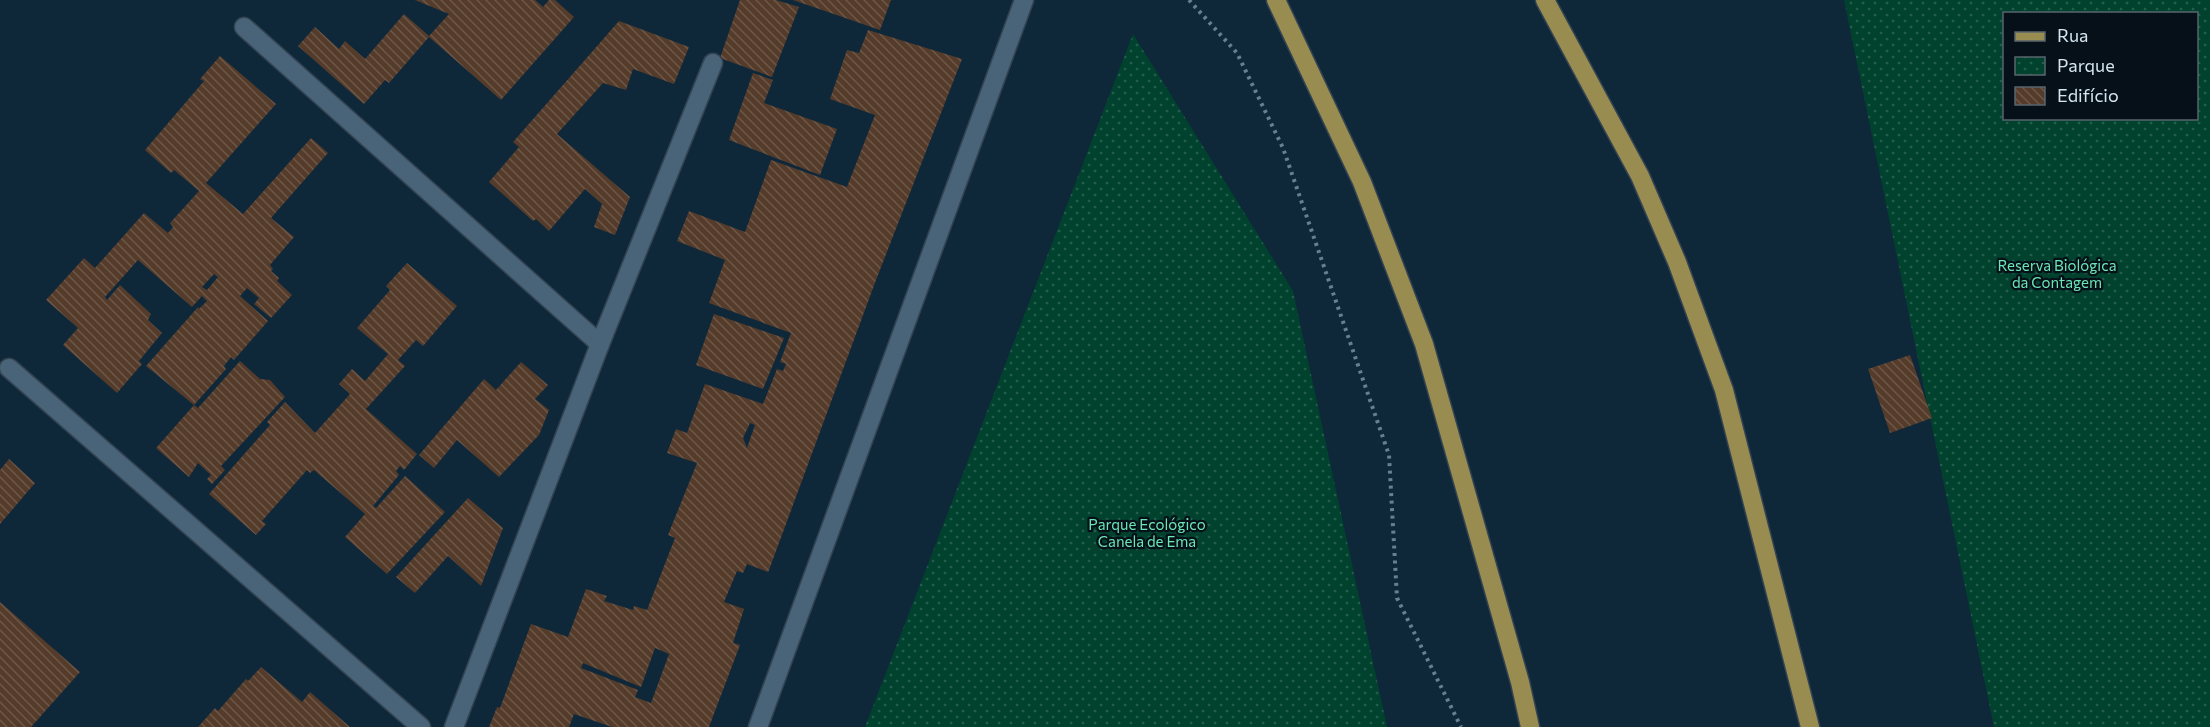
<svg xmlns="http://www.w3.org/2000/svg" width="2210" height="727" viewBox="0 0 2210 727" font-family="Commissioner,sans-serif">
  <style>
    .park { fill: url(#park-dots); fill-rule: evenodd }
    .building { fill: url(#building-back-hatch); fill-rule: evenodd }
    .lines { fill: none; stroke-linecap: round; stroke-linejoin: round }
    .minor-casing { stroke: #334352; stroke-width: 21 }
    .major-casing { stroke: #334352; stroke-width: 21 }
    .path { stroke: #6a7f8e; stroke-width: 4; stroke-dasharray: 3 4.5; stroke-linecap: butt }
    .minor { stroke: #496478; stroke-width: 18 }
    .major { stroke: #998c50; stroke-width: 18 }
    .labels { text-anchor: middle; dominant-baseline: central; stroke-width: 4.5; stroke-linejoin: round; paint-order: stroke }
    .park-label { font-size: 15px; fill: #6be7b5; stroke: #061018 }
  </style>
  <defs>
    <pattern id="park-dots" width="8" height="8" patternUnits="userSpaceOnUse" patternTransform="scale(1.5)"><rect width="8" height="8" fill="#00422d"/><path d="M2 2h.1M6 6h.1" fill="none" stroke="#245d4c" stroke-width="1.8" stroke-linecap="round"/></pattern>
    <pattern id="building-back-hatch" width="6" height="6" patternUnits="userSpaceOnUse" patternTransform="scale(1.5)"><rect width="6" height="6" fill="#553b2a"/><path d="M-1 5l2 2M0 0l6 6M5-1l2 2" fill="none" stroke="#6d5749"/></pattern>
  </defs>
  <rect width="100%" height="100%" fill="#0e283a"/>
  <!-- park -->
  <g class="park">
    <path d="M 1844,0 L 2210,0 L 2210,727 L 1994,727 ZM 2004,14 L 2196,14 L 2196,118 L 2004,118 Z"/>
    <polygon points="1133,34 1293,291 1387,727 865,727"/>
  </g>
  <!-- building -->
  <g class="building">
    <polygon points="415,0 535,0 543,7 549,0 555,0 574,17 501,100 429,37 389,83 385,80 364,104 298,46 315,27 339,49 345,41 365,59 404,14 429,36 449,14"/>
    <polygon points="740,0 776,0 799,7 772,77 720,58"/>
    <polygon points="793,0 891,0 880,30"/>
    <polygon points="619,21 689,47 674,84 633,69 626,90 603,83 557,134 630,197 615,235 594,227 602,204 585,189 549,231 536,219 533,221 489,182 519,147 513,142"/>
    <path d="M 868,30 L 962,59 L 876,280 L 769,570 L 768,572 L 747,564 L 743,573 L 737,571 L 724,602 L 744,609 L 733,643 L 740,645 L 709,727 L 612,727 L 574,714 L 569,727 L 489,727 L 497,707 L 500,708 L 531,624 L 568,637 L 586,589 L 607,596 L 604,601 L 633,610 L 634,606 L 647,610 L 675,538 L 668,535 L 697,463 L 667,453 L 676,429 L 687,433 L 705,384 L 763,404 L 777,369 L 783,371 L 786,364 L 780,362 L 791,333 L 709,303 L 725,260 L 677,241 L 689,211 L 745,232 L 771,160 L 847,187 L 875,115 L 830,99 L 847,50 L 859,53 ZM 750,423 L 755,425 L 747,448 L 743,438 ZM 655,648 L 669,654 L 651,703 L 635,697 L 638,690 L 581,668 L 583,663 L 641,687 Z"/>
    <path d="M 220,56 L 276,104 L 206,183 L 243,214 L 311,138 L 328,153 L 271,218 L 294,237 L 270,265 L 273,269 L 271,271 L 279,278 L 277,281 L 292,295 L 271,318 L 254,304 L 259,298 L 247,288 L 240,296 L 268,321 L 234,360 L 231,357 L 224,366 L 226,369 L 194,405 L 146,366 L 198,307 L 199,309 L 207,301 L 202,296 L 192,307 L 138,260 L 105,297 L 107,300 L 120,285 L 151,314 L 148,320 L 162,333 L 139,361 L 142,364 L 117,393 L 63,345 L 78,328 L 46,300 L 84,258 L 95,268 L 144,213 L 168,233 L 173,227 L 170,223 L 199,191 L 174,170 L 171,173 L 145,150 L 204,81 L 200,79 ZM 214,274 L 218,277 L 207,290 L 202,287 Z"/>
    <polygon points="753,73 773,80 764,103 837,129 820,175 729,140"/>
    <polygon points="407,263 457,306 423,346 416,340 398,360 405,366 366,409 417,454 404,470 400,466 396,471 399,475 373,506 376,508 405,476 445,512 387,574 345,537 365,514 314,470 310,473 307,470 262,521 266,524 256,535 209,494 270,425 267,422 285,402 315,433 350,394 339,384 352,369 365,381 388,354 357,328 390,290 386,286"/>
    <polygon points="714,314 784,338 763,389 696,365"/>
    <polygon points="1910,355 1932,418 1890,433 1868,369"/>
    <polygon points="240,361 260,379 270,380 285,397 221,466 225,470 212,484 207,479 211,475 198,463 189,477 156,448 194,405 198,408"/>
    <polygon points="521,362 548,385 535,399 549,410 539,435 499,477 457,440 434,468 419,455 484,379 496,390"/>
    <polygon points="9,459 35,483 0,524 0,470"/>
    <polygon points="468,498 503,528 481,586 448,556 415,593 396,577"/>
    <polygon points="0,602 80,672 31,727 0,727"/>
    <polygon points="261,667 302,702 310,692 350,727 198,727 215,708 218,711 246,679 248,681"/>
  </g>
  <g class="lines">
    <!-- minor casing -->
    <g class="minor-casing">
      <g id="minor">
        <polyline points="244,27 600,344"/>
        <polyline points="9,368 421,727"/>
        <polyline points="454,727 600,344 713,63"/>
        <polyline points="758,727 1024,0"/>
      </g>
    </g>
    <!-- major casing -->
    <g class="major-casing">
      <g id="major">
        <polyline points="1276,0 1362,182 1424,344 1520,682 1530,727"/>
        <polyline points="1545,0 1640,176 1677,262 1724,390 1810,727"/>
      </g>
    </g>
    <!-- path -->
    <polyline class="path" points="1189,0 1237,53 1283,148 1389,455 1397,598 1461,727"/>
    <!-- minor -->
    <use href="#minor" class="minor"/>
    <!-- major -->
    <use href="#major" class="major"/>
  </g>
  <g class="labels">
    <!-- park labels -->
    <g class="park-label">
      <text x="2057" y="265">Reserva Biológica<tspan x="2057" dy="17">da Contagem</tspan></text>
      <text x="1147" y="524">Parque Ecológico<tspan x="1147" dy="17">Canela de Ema</tspan></text>
    </g>
  </g>
  <!-- legend -->
  <rect x="2003" y="12" width="195" height="108" fill="#061018" stroke="#58656e" stroke-width="1.5"/>
  <rect x="2015" y="32" width="30" height="9" fill="#998c50" stroke="#58656e" stroke-width="1.5"/>
  <text x="2057" y="42" font-size="18" fill="#d4e4f0">Rua</text>
  <rect x="2015" y="57" width="30" height="18" fill="url(#park-dots)" stroke="#58656e" stroke-width="1.5"/>
  <text x="2057" y="72" font-size="18" fill="#d4e4f0">Parque</text>
  <rect x="2015" y="87" width="30" height="18" fill="url(#building-back-hatch)" stroke="#58656e" stroke-width="1.5"/>
  <text x="2057" y="102" font-size="18" fill="#d4e4f0">Edifício</text>
</svg>
